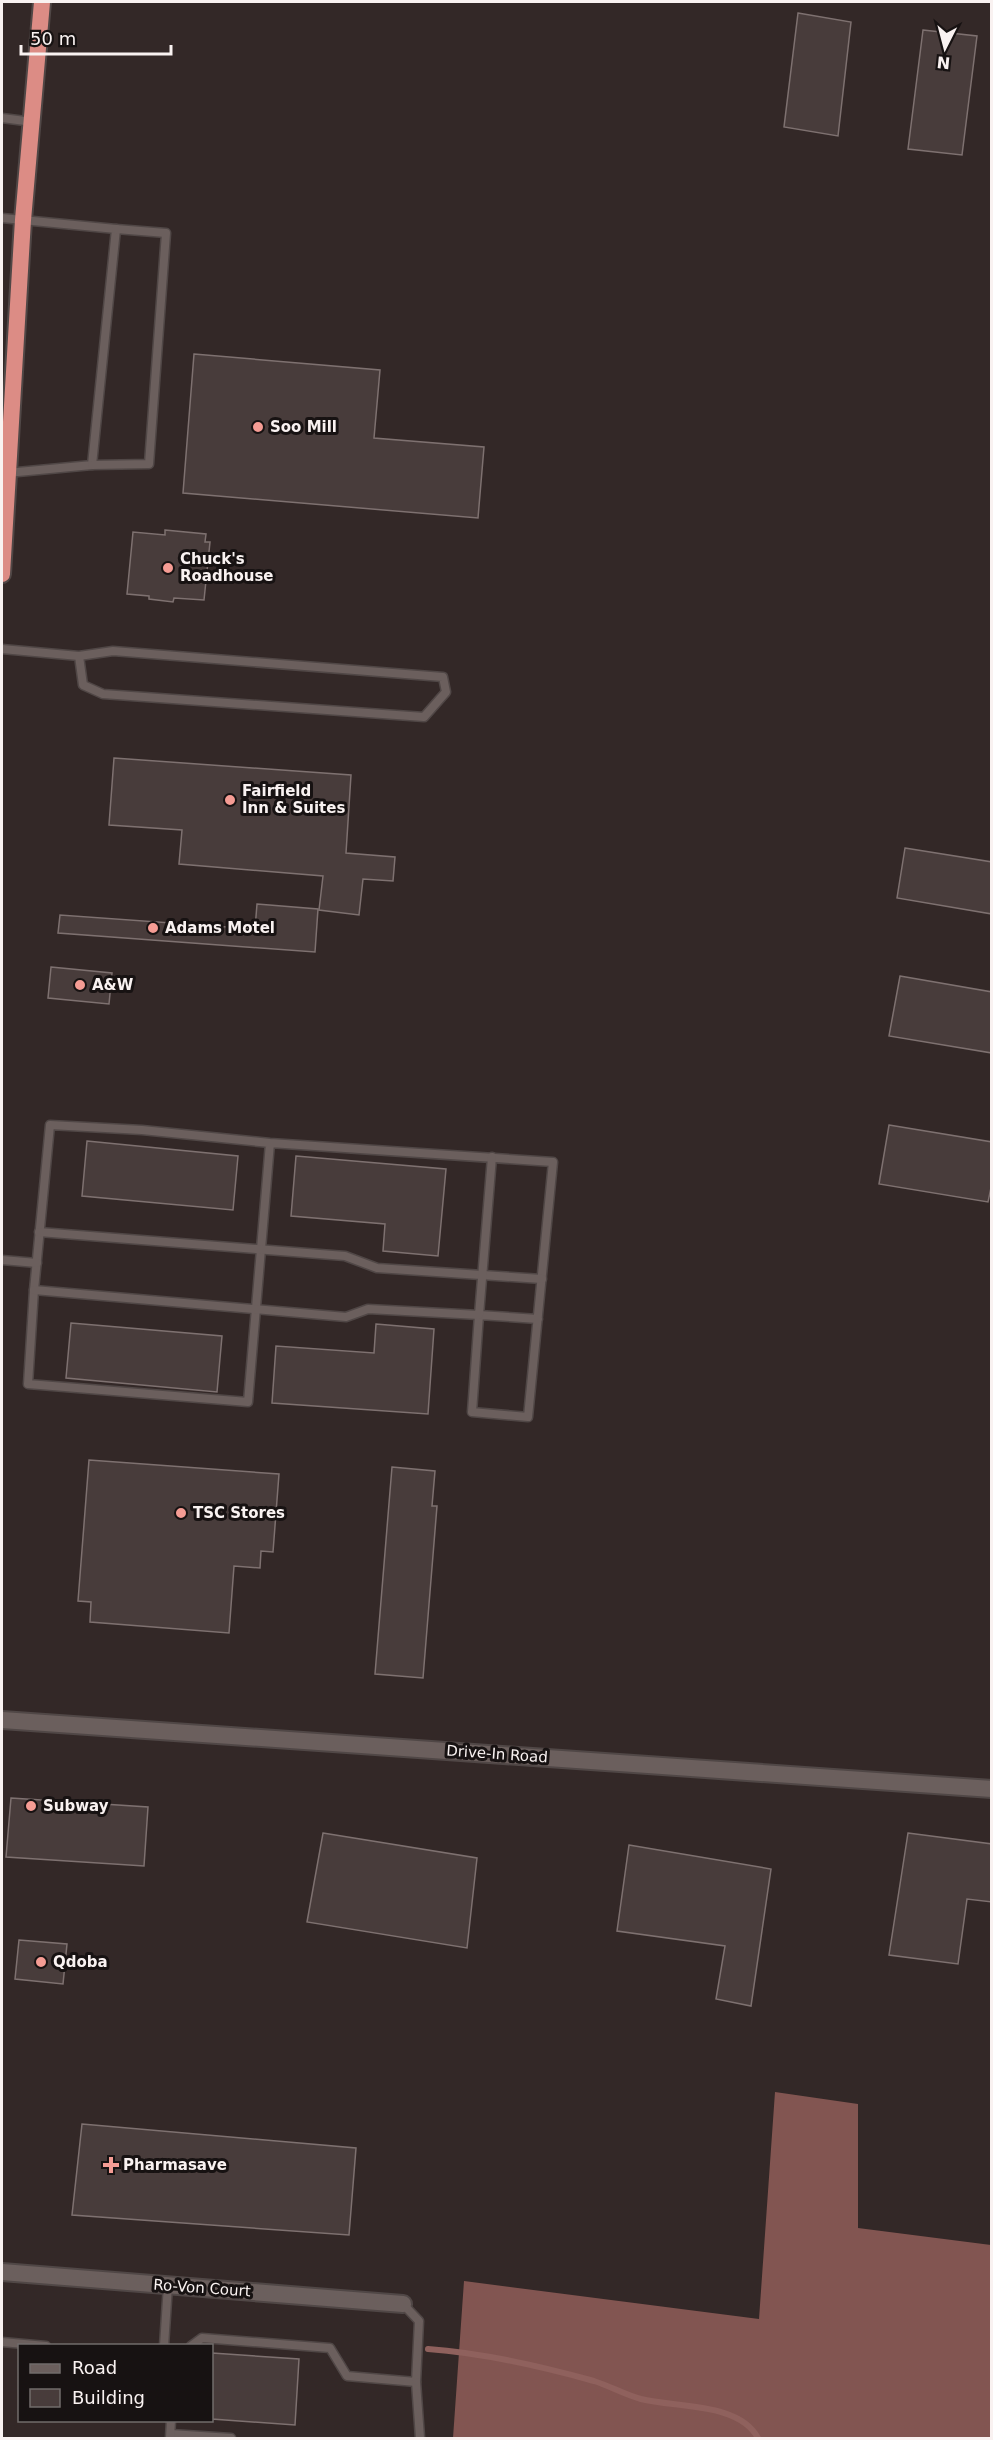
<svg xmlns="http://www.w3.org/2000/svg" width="993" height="2440" viewBox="0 0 993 2440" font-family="'DejaVu Sans',sans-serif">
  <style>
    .forest { fill: #825551 }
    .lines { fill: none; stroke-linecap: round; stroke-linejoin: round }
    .stream { stroke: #8f615d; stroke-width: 6 }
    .building { fill: #483c3b; stroke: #7e7170; stroke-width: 1.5 }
    .service-casing { stroke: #504746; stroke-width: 11 }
    .minor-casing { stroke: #504746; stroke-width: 20 }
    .trunk-casing { stroke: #504746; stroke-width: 20 }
    .service { stroke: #6b5f5d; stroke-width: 8 }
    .minor { stroke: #6b5f5d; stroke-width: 16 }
    .trunk { stroke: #dc8c85; stroke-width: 16 }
    .poi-dot { fill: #f59c94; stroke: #171212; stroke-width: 2 }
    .labels { text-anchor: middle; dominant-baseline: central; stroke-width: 6; stroke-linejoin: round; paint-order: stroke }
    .poi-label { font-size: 15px; font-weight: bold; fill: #f9f2f1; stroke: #171212; text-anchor: start }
    .street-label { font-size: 15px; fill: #f9f2f1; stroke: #171212 }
  </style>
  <rect width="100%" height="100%" fill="#332827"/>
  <!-- forest -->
  <polygon class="forest" points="775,2092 858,2104 858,2228 991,2245 991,2438 453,2438 464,2281 759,2319"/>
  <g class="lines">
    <!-- stream -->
    <path class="stream" d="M 428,2349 C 484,2353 540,2366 594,2381 C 610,2386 625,2395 641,2399 C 676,2408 739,2402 758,2438"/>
  </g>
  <!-- building -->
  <g class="building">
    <polygon points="798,13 851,22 838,136 784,127"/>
    <polygon points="923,30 977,36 962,155 908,149"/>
    <polygon points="194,354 380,370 374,438 484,447 478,518 183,493"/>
    <polygon points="165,530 206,534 205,542 210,542 204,600 174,598 173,602 149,599 149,596 127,594 133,532 165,535"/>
    <polygon points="114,758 351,775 346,853 395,857 393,881 363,879 359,915 319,910 323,876 179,864 182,830 109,825"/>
    <polygon points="905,848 992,862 992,914 897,898"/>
    <polygon points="257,904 318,909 315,952 58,933 60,915 255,929"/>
    <polygon points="51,967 112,973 109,1004 48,998"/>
    <polygon points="900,976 992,992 992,1053 889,1036"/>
    <polygon points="889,1125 992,1142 992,1183 988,1202 879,1184"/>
    <polygon points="87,1141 238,1156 233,1210 82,1196"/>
    <polygon points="296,1156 446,1169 438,1256 383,1251 385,1224 291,1216"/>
    <polygon points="71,1323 222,1336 217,1392 66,1378"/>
    <polygon points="376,1324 434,1329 428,1414 272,1403 276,1346 374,1353"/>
    <polygon points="89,1460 279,1474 273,1552 261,1551 260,1568 234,1566 229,1633 90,1622 91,1602 78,1601"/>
    <polygon points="392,1467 435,1471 432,1506 437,1506 423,1678 375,1674"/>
    <polygon points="11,1798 148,1807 144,1866 6,1857"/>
    <polygon points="323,1833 477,1858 467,1948 307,1922"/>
    <polygon points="908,1833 992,1844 992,1902 967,1899 958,1964 889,1955"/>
    <polygon points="629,1845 771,1869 751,2006 716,1999 725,1946 617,1931"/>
    <polygon points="19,1940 67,1944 63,1984 15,1979"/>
    <polygon points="82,2124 356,2148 349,2235 72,2215"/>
    <polygon points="212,2353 299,2359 295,2425 212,2419"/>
  </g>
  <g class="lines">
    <!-- service casing -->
    <g class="service-casing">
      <g id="service">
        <polyline points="2,118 33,122"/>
        <polyline points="2,218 116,229 92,465 7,473"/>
        <polyline points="92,465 149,464 166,233 116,229"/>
        <polyline points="2,649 79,656 83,685 103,694 424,717 446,692 443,677 113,651 79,656"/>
        <polyline points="270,1143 248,1402 28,1384 34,1290 50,1125 142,1130 270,1143 553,1162 528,1417 472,1412 479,1315 538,1319"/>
        <polyline points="39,1232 345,1256 377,1268 542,1279"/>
        <polyline points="2,1260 37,1263"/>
        <polyline points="34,1290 346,1317 368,1309 479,1315 492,1157"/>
        <polyline points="2,2342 46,2346"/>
        <polyline points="164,2346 168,2285"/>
        <polyline points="191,2346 202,2338 330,2348 347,2376 416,2382 419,2321 403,2304"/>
        <polyline points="416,2382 420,2438"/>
        <polyline points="171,2434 231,2438"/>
        <polyline points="170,2438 171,2420"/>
      </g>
    </g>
    <!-- minor casing -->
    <g class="minor-casing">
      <g id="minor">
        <polyline points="2,1720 992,1789"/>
        <polyline points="2,2272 403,2304"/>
      </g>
    </g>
    <!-- trunk casing -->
    <g class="trunk-casing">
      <polyline id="trunk" points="2,574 23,220 42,2"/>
    </g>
    <!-- service -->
    <use href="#service" class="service"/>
    <!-- minor -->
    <use href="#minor" class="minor"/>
    <!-- trunk -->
    <use href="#trunk" class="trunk"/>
  </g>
  <!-- markers -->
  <g class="poi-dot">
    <circle cx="258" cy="427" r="6"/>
    <circle cx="168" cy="568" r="6"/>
    <circle cx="230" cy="800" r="6"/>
    <circle cx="153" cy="928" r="6"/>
    <circle cx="80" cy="985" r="6"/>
    <circle cx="181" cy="1513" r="6"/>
    <circle cx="31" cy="1806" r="6"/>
    <circle cx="41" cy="1962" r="6"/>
    <path d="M108 2156h6v6h6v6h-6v6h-6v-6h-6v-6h6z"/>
  </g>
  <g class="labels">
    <!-- poi labels -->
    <g class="poi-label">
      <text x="270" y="427">Soo Mill</text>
      <text x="180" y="559">Chuck's<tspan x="180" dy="17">Roadhouse</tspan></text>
      <text x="242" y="791">Fairfield<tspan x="242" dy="17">Inn &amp; Suites</tspan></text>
      <text x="165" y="928">Adams Motel</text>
      <text x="92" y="985">A&amp;W</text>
      <text x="193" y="1513">TSC Stores</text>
      <text x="43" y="1806">Subway</text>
      <text x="53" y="1962">Qdoba</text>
      <text x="123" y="2165">Pharmasave</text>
    </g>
    <!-- street labels -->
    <g class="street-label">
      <text transform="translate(497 1754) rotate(4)">Drive-In Road</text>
      <text transform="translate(202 2288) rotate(4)">Ro-Von Court</text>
    </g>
  </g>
  <!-- border -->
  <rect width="993" height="2440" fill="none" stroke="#f9f2f1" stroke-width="6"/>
  <!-- legend -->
  <rect x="18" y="2344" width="195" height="78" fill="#171212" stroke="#716c6b" stroke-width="1.5"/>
  <rect x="30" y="2364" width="30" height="9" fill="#6b5f5d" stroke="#716c6b" stroke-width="1.5"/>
  <text x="72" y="2374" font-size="18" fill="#f9f2f1">Road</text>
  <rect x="30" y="2389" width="30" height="18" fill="#483c3b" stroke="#716c6b" stroke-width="1.5"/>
  <text x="72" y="2404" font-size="18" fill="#f9f2f1">Building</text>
  <!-- north arrow -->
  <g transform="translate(945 48) rotate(186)" stroke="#171212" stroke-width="4.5" paint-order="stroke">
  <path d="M0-4.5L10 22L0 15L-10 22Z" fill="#f9f2f1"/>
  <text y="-9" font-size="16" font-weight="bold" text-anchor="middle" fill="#f9f2f1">N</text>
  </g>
  <!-- scale -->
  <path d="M21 45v9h150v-9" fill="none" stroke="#f9f2f1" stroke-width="3"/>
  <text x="30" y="45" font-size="18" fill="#f9f2f1" stroke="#171212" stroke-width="4.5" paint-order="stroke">50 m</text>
</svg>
